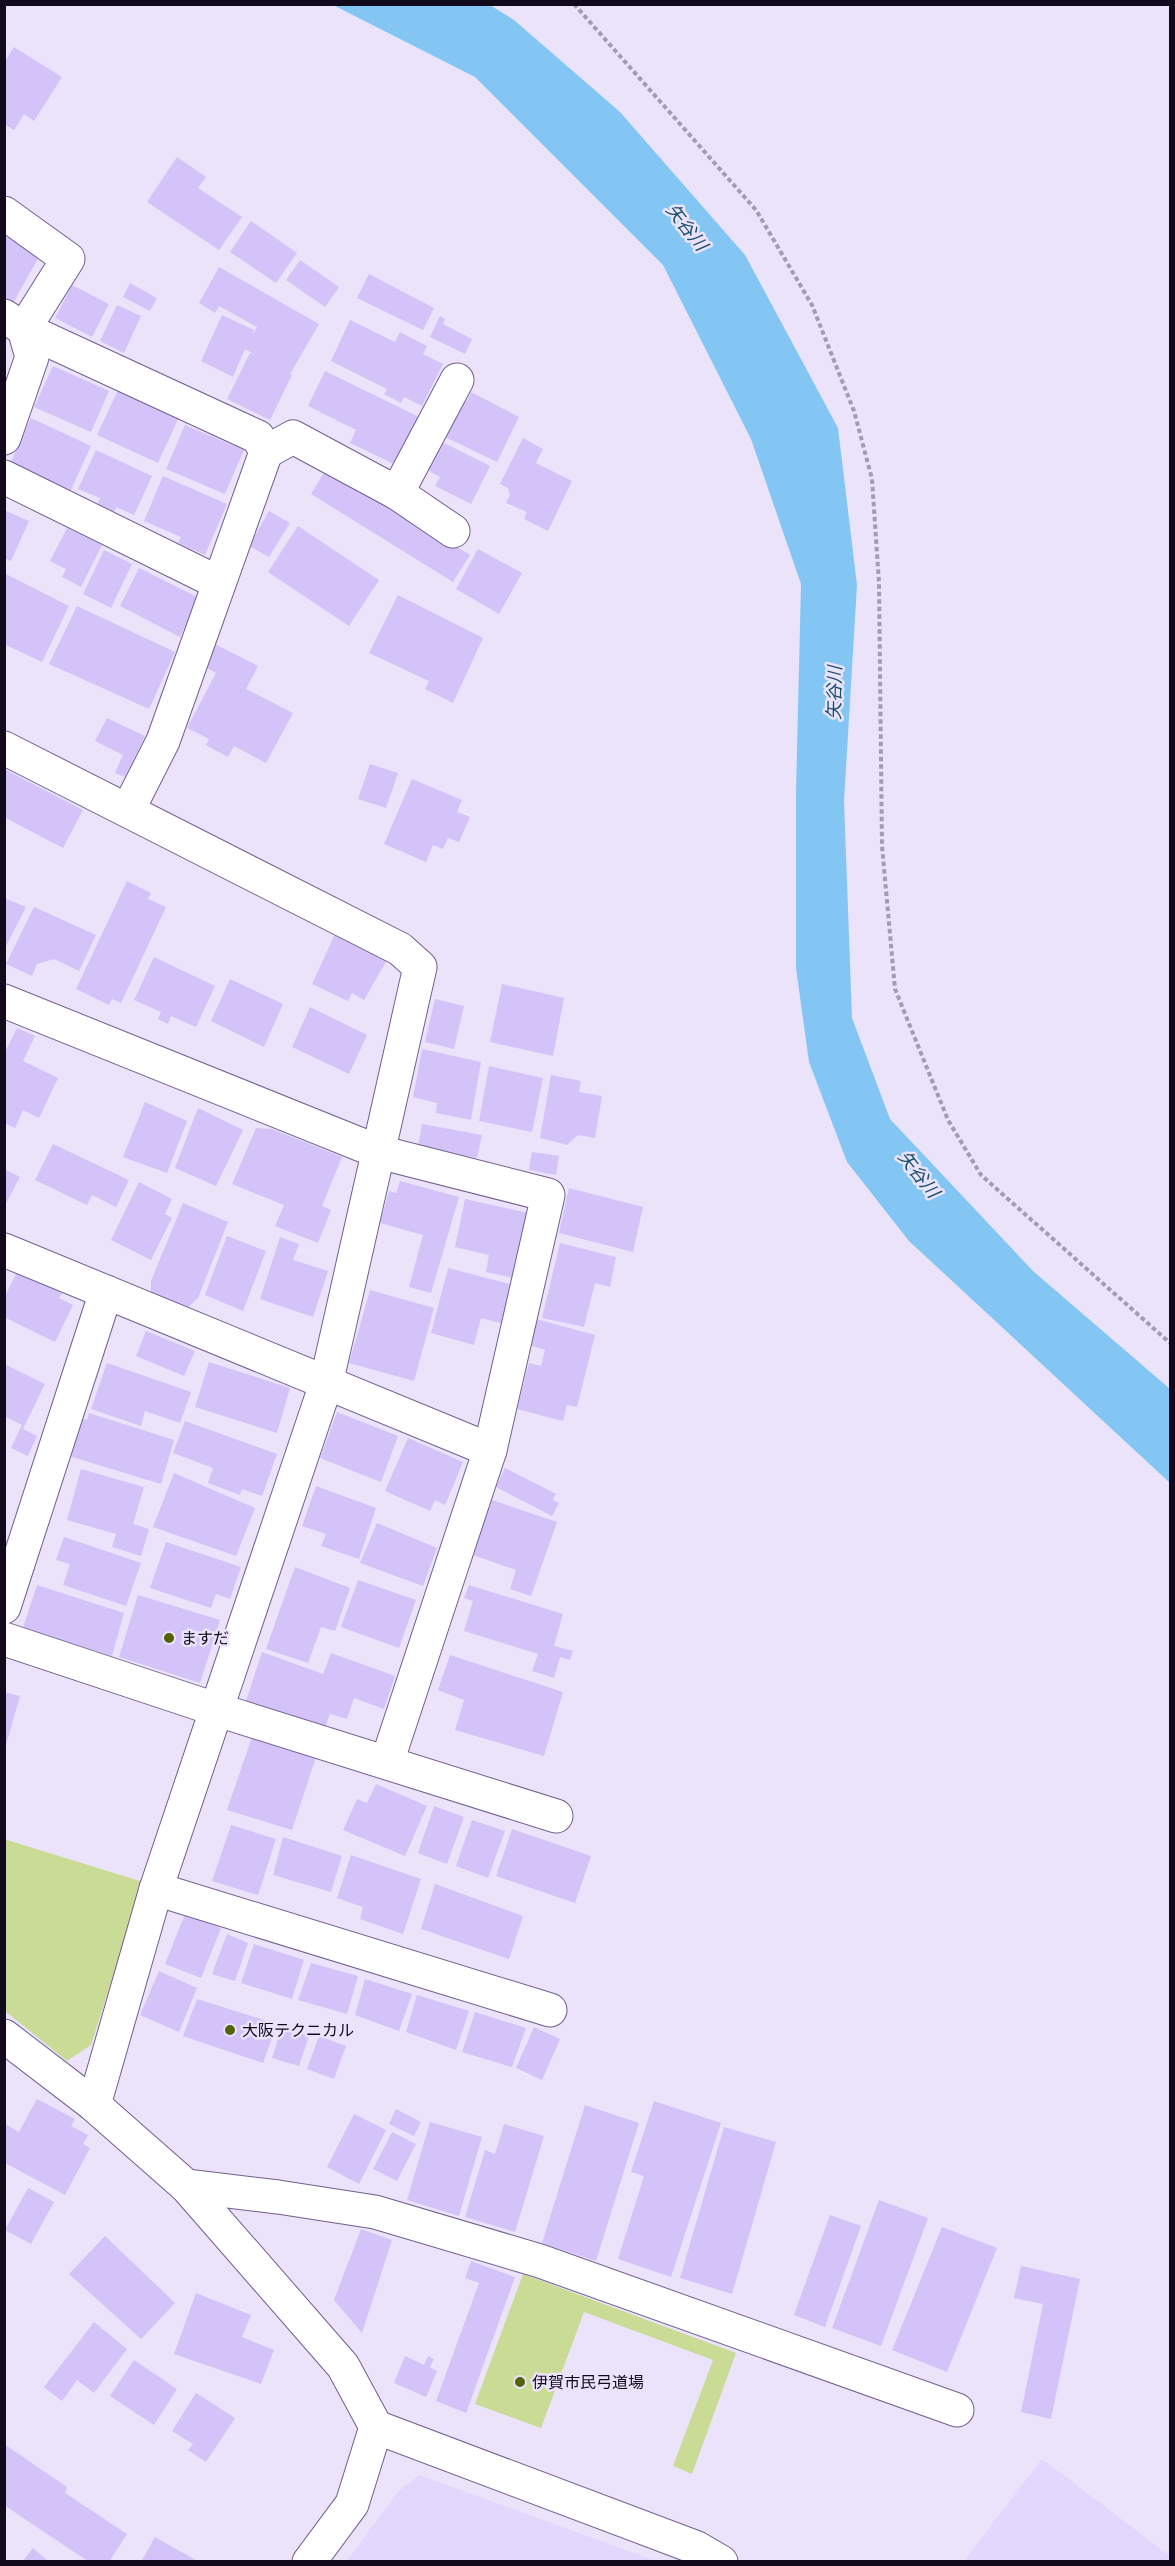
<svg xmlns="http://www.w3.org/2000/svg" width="1175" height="2566" viewBox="0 0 1175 2566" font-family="Quicksand,'Noto Sans JP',sans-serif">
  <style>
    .built { fill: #e3d7fd }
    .green { fill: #cadb96 }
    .water { fill: #83c6f4 }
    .building { fill: #d4c3f8 }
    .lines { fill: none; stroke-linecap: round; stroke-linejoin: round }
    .minor-casing { stroke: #705f90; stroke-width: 35 }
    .tertiary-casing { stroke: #705f90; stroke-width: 35 }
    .path { stroke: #a29bb1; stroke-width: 4; stroke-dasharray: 4.5 3; stroke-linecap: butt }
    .minor { stroke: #fff; stroke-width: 33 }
    .tertiary { stroke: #fff; stroke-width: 33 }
    .poi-dot { fill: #546206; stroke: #eae3fa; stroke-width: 2 }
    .labels { text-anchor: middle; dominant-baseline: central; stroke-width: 5; stroke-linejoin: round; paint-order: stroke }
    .poi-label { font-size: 16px; fill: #110a1d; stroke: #eae3fa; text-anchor: start }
    .water-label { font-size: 18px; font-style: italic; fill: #1b4e6d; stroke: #eae3fa }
  </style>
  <rect width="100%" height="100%" fill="#eae3fa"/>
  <!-- built -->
  <g class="built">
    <polygon points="1042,2459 1170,2556 1170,2561 964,2561"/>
    <polygon points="419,2475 656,2561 347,2561 398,2492"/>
  </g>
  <!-- green -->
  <g class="green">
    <polygon points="4,1839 143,1882 91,2045 67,2061 5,2011"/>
    <polygon points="523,2274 736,2353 692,2474 673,2466 713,2360 584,2312 541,2428 475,2404"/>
  </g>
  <!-- water -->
  <polygon class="water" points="333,5 490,5 514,20 620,112 745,255 838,428 857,585 844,801 852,1018 890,1119 1033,1271 1170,1389 1170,1483 909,1241 847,1162 809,1062 796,968 796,793 801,584 751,439 663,265 475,77"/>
  <!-- building -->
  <g class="building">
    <polygon points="14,47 62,77 34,121 24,114 14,130 4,124 4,63"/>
    <polygon points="177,157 206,177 198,188 242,217 219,250 147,202"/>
    <polygon points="251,221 297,253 276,283 230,252"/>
    <polygon points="4,236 40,255 13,303 4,299"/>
    <polygon points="300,260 339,287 325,307 286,280"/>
    <polygon points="219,267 319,324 290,374 292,375 270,420 227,399 250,353 257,356 245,349 233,377 201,361 222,315 254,330 252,336 257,327 219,306 215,313 199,303"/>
    <polygon points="369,274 434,308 423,330 357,298"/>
    <polygon points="130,283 157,298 150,311 123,297"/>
    <polygon points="72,285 109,304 92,337 55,318"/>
    <polygon points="117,305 141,316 124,353 100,341"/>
    <polygon points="440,316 445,319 443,324 472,339 465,354 430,337"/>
    <polygon points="350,320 395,342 400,332 427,346 423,354 443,364 422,406 404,397 401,403 384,394 387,389 331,361"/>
    <polygon points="53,366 109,391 91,432 34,407"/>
    <polygon points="325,371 419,417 396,465 350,443 356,430 308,406"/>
    <polygon points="119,388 179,417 158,463 97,435"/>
    <polygon points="471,392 519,417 497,462 443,436 462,398 467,401"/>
    <polygon points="31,418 91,446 70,492 10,464"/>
    <polygon points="185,425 244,450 225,494 166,469"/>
    <polygon points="523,438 543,449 536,463 572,481 548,531 524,519 527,512 506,503 510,495 508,488 500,484"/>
    <polygon points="440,441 490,466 471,504 435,486 440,477 426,469"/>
    <polygon points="96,450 152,476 134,515 116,507 114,512 97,505 100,498 78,489"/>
    <polygon points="328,466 470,555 453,582 311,494"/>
    <polygon points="163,476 227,504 205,555 178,543 181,537 144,521"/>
    <polygon points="4,510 29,521 11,561 4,558"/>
    <polygon points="269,511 290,523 269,557 249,546"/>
    <polygon points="298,526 379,580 349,626 268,572"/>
    <polygon points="67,528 102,545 81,587 62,577 66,569 50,561"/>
    <polygon points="478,549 522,573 499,614 456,589"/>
    <polygon points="104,550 132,564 111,608 83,594"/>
    <polygon points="139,568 199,598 180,637 120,606"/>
    <polygon points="4,573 69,606 42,662 4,644"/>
    <polygon points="398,595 483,638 453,703 425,689 429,681 369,653"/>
    <polygon points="77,606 175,652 149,709 49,664"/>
    <polygon points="215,644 258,666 246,689 293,713 266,763 234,746 228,757 206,745 209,739 187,728 216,673 203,666"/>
    <polygon points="107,718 145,736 125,777 115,773 123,755 95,741"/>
    <polygon points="370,764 398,773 386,808 358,799"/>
    <polygon points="4,769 83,810 63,848 4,817"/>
    <polygon points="412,779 462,800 457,812 470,817 459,842 448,838 443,849 433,845 426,862 384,844"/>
    <polygon points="127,881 151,893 148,899 166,907 121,1003 112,999 109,1005 76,989"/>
    <polygon points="4,898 26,907 4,950"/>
    <polygon points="34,907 96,935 79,971 54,959 37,964 32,976 6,964"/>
    <polygon points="335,934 387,960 364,1000 352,993 348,1001 312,984"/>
    <polygon points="154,957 215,986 196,1027 171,1016 168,1024 158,1019 161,1012 134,1000"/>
    <polygon points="230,979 283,1004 264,1047 211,1021"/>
    <polygon points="502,984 564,998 553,1056 490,1042"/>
    <polygon points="435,999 464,1006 454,1049 425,1042"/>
    <polygon points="310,1007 367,1035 349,1074 292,1047"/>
    <polygon points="17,1028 35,1036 23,1061 58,1078 39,1118 23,1110 15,1128 4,1123 4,1054"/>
    <polygon points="422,1049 481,1062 471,1120 436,1113 437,1103 413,1097"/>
    <polygon points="489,1066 543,1078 532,1132 479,1121"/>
    <polygon points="551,1075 581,1081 579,1092 602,1096 595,1138 578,1135 567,1145 540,1138"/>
    <polygon points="145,1102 187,1121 167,1173 123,1157"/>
    <polygon points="198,1108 243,1130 216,1186 175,1168"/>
    <polygon points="422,1124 482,1135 477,1158 418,1147"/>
    <polygon points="256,1128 272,1129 342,1157 322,1206 331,1210 318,1243 275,1226 284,1205 232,1184"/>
    <polygon points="53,1144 129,1180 116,1207 92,1195 87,1205 35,1180"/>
    <polygon points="532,1152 559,1156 556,1175 529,1170"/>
    <polygon points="4,1169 20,1177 4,1207"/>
    <polygon points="400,1181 459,1197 431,1293 409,1287 423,1235 380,1223 389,1191 396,1193"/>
    <polygon points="139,1182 172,1199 165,1214 172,1218 151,1260 111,1240"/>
    <polygon points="569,1188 643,1207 633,1252 559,1233"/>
    <polygon points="465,1199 528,1213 513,1278 486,1272 489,1255 455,1247"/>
    <polygon points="183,1203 228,1222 198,1298 187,1308 151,1292 151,1281"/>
    <polygon points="227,1236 266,1251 243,1311 205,1295"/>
    <polygon points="280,1237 299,1244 293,1260 328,1271 313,1317 260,1299"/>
    <polygon points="560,1243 616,1257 610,1287 595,1283 584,1327 542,1318"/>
    <polygon points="448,1268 514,1285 504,1324 481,1318 474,1345 431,1333"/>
    <polygon points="17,1272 62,1293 59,1298 73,1305 55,1342 4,1317 4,1298"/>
    <polygon points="370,1290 434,1308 414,1381 349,1363"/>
    <polygon points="536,1319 595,1335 577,1407 567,1405 563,1421 517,1409 529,1363 541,1366 545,1350 529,1345"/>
    <polygon points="146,1331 195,1351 184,1376 136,1356"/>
    <polygon points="209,1362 290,1388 277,1433 195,1407"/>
    <polygon points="107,1363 191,1392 180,1423 145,1411 141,1426 91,1409"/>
    <polygon points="4,1364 45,1384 23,1429 37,1436 28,1456 11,1448 22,1425 4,1416"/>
    <polygon points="337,1412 398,1436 381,1482 320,1458"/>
    <polygon points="89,1413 174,1440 161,1484 69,1456 80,1418 87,1420"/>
    <polygon points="185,1421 277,1454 262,1496 242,1489 240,1495 208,1483 213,1468 173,1453"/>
    <polygon points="408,1438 463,1462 445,1505 435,1500 430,1511 385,1491"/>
    <polygon points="505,1468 556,1494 553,1500 559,1503 552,1516 496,1487"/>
    <polygon points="81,1469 144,1487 133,1524 149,1529 141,1556 112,1547 116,1534 67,1520"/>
    <polygon points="174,1473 255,1508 236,1556 153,1527"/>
    <polygon points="316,1486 376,1508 359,1559 321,1546 326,1534 302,1526"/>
    <polygon points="492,1500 557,1522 531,1596 510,1589 516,1570 473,1555"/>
    <polygon points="377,1523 437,1548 423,1586 360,1563"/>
    <polygon points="64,1537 141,1563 126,1606 63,1585 70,1564 56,1560"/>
    <polygon points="166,1542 241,1567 230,1599 216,1594 211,1608 150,1588"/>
    <polygon points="295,1567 350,1588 335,1631 321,1627 308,1663 266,1649"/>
    <polygon points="358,1580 416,1600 399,1648 341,1627"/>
    <polygon points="37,1585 124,1613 112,1656 23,1628"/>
    <polygon points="469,1585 563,1614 554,1646 573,1651 570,1660 560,1657 554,1678 532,1671 538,1654 464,1631 473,1601 464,1598"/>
    <polygon points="138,1595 220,1620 200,1683 119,1657"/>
    <polygon points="262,1652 323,1674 331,1653 395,1676 384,1709 354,1698 347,1719 330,1714 325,1728 246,1701"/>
    <polygon points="450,1655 563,1692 544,1756 455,1730 464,1700 438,1690"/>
    <polygon points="4,1692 20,1696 6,1745 4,1745"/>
    <polygon points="253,1734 317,1754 292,1830 227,1810"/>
    <polygon points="376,1784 427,1806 405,1856 343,1830 357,1799 367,1803"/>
    <polygon points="434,1806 464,1817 447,1864 418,1853"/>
    <polygon points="472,1820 505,1831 488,1878 456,1866"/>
    <polygon points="231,1825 276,1839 258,1895 212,1881"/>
    <polygon points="512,1829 591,1856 575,1903 496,1876"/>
    <polygon points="283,1837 342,1856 331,1892 273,1875"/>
    <polygon points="351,1855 421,1879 403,1934 360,1919 363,1907 337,1898"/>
    <polygon points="435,1884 523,1916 509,1959 421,1929"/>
    <polygon points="185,1914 221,1928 201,1978 165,1964"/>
    <polygon points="227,1934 248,1943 235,1981 212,1974"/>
    <polygon points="254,1944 304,1960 292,1999 241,1983"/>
    <polygon points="311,1963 358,1976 347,2014 298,2000"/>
    <polygon points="159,1971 197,1988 179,2032 140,2015"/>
    <polygon points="365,1979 412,1994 399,2031 355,2015"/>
    <polygon points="417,1995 469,2011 456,2050 406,2032"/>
    <polygon points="197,1999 277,2024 263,2063 183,2036"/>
    <polygon points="475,2012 526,2028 512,2067 462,2052"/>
    <polygon points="282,2026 309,2036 299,2066 272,2058"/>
    <polygon points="534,2027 560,2039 542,2080 516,2068"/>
    <polygon points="319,2036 346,2046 334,2079 307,2069"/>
    <polygon points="37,2099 75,2119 71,2126 88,2135 83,2144 90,2148 65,2195 5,2163 5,2124 19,2132"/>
    <polygon points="654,2101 721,2123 671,2277 618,2259 644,2176 631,2172"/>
    <polygon points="585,2105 639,2123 596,2261 542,2243"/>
    <polygon points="396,2109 421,2122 414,2136 389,2124"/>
    <polygon points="354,2114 386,2130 359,2184 327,2167"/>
    <polygon points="430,2122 482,2137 459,2216 407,2200"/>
    <polygon points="504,2124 544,2136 515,2232 465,2217 485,2150 495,2154"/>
    <polygon points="724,2127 776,2142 732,2294 680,2278"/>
    <polygon points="392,2132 416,2144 397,2181 373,2169"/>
    <polygon points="28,2188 54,2202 31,2244 5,2230"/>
    <polygon points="879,2200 928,2218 881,2346 832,2328"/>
    <polygon points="830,2215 861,2226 825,2327 794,2315"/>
    <polygon points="942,2227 997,2248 947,2372 892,2350"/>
    <polygon points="361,2229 392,2240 362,2333 334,2300"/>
    <polygon points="105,2236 175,2303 141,2339 69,2274"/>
    <polygon points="471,2261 515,2277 466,2413 436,2401 479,2283 465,2278"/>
    <polygon points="1021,2266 1080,2279 1051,2419 1021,2412 1043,2304 1014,2298"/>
    <polygon points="196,2293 251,2315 242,2337 274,2350 261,2384 174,2354"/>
    <polygon points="94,2322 127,2349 94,2393 77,2380 62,2401 44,2387"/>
    <polygon points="405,2356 424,2365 428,2356 434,2359 430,2367 437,2371 426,2397 394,2383"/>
    <polygon points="134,2360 177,2389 154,2425 110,2396"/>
    <polygon points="196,2393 235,2418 206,2462 188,2450 193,2444 172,2431"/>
    <polygon points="4,2444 67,2487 65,2493 127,2534 109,2562 89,2562 4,2505"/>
    <polygon points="155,2537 199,2562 141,2562"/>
    <polygon points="33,2548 49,2562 22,2562"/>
  </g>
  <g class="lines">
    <!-- minor casing -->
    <g class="minor-casing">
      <g id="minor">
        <polyline points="4,213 68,259 24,329 32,357 4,438"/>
        <polyline points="4,316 24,329 258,437 266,452 163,741 128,810"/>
        <polyline points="266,452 293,437 397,493 453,531"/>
        <polyline points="4,477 219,583"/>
        <polyline points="397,493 457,380"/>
        <polyline points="4,748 400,949 420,967 326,1384 156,1889 94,2105"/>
        <polyline points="4,1001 379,1152 548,1195 490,1450 387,1762"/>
        <polyline points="4,1250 490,1450"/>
        <polyline points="4,1607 106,1292"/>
        <polyline points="4,1639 215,1709 556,1816"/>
        <polyline points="156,1889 550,2010"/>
        <polyline points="4,2036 94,2105 186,2186 343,2366 376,2427 352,2504 309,2562"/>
        <polyline points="186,2186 278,2197 375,2212 540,2261 957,2410"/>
      </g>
    </g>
    <!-- tertiary casing -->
    <g class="tertiary-casing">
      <polyline id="tertiary" points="376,2427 697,2548 721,2562"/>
    </g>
    <!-- path -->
    <polyline class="path" points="574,4 756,210 812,305 854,411 872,479 879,583 882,846 895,989 948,1120 981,1175 1170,1343"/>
    <!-- minor -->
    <use href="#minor" class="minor"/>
    <!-- tertiary -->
    <use href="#tertiary" class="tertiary"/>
  </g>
  <!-- markers -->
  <g class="poi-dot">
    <circle cx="169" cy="1638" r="6"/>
    <circle cx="230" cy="2030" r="6"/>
    <circle cx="520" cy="2382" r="6"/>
  </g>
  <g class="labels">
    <!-- poi labels -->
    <g class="poi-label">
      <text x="181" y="1638">ますだ</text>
      <text x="242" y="2030">大阪テクニカル</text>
      <text x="532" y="2382">伊賀市民弓道場</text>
    </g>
    <!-- water labels -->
    <g class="water-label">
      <text transform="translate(687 227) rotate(52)">矢谷川</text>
      <text transform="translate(834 693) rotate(-89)">矢谷川</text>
      <text transform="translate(919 1174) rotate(52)">矢谷川</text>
    </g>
  </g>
  <!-- border -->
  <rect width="1175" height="2566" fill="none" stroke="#110a1d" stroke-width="12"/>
</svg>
